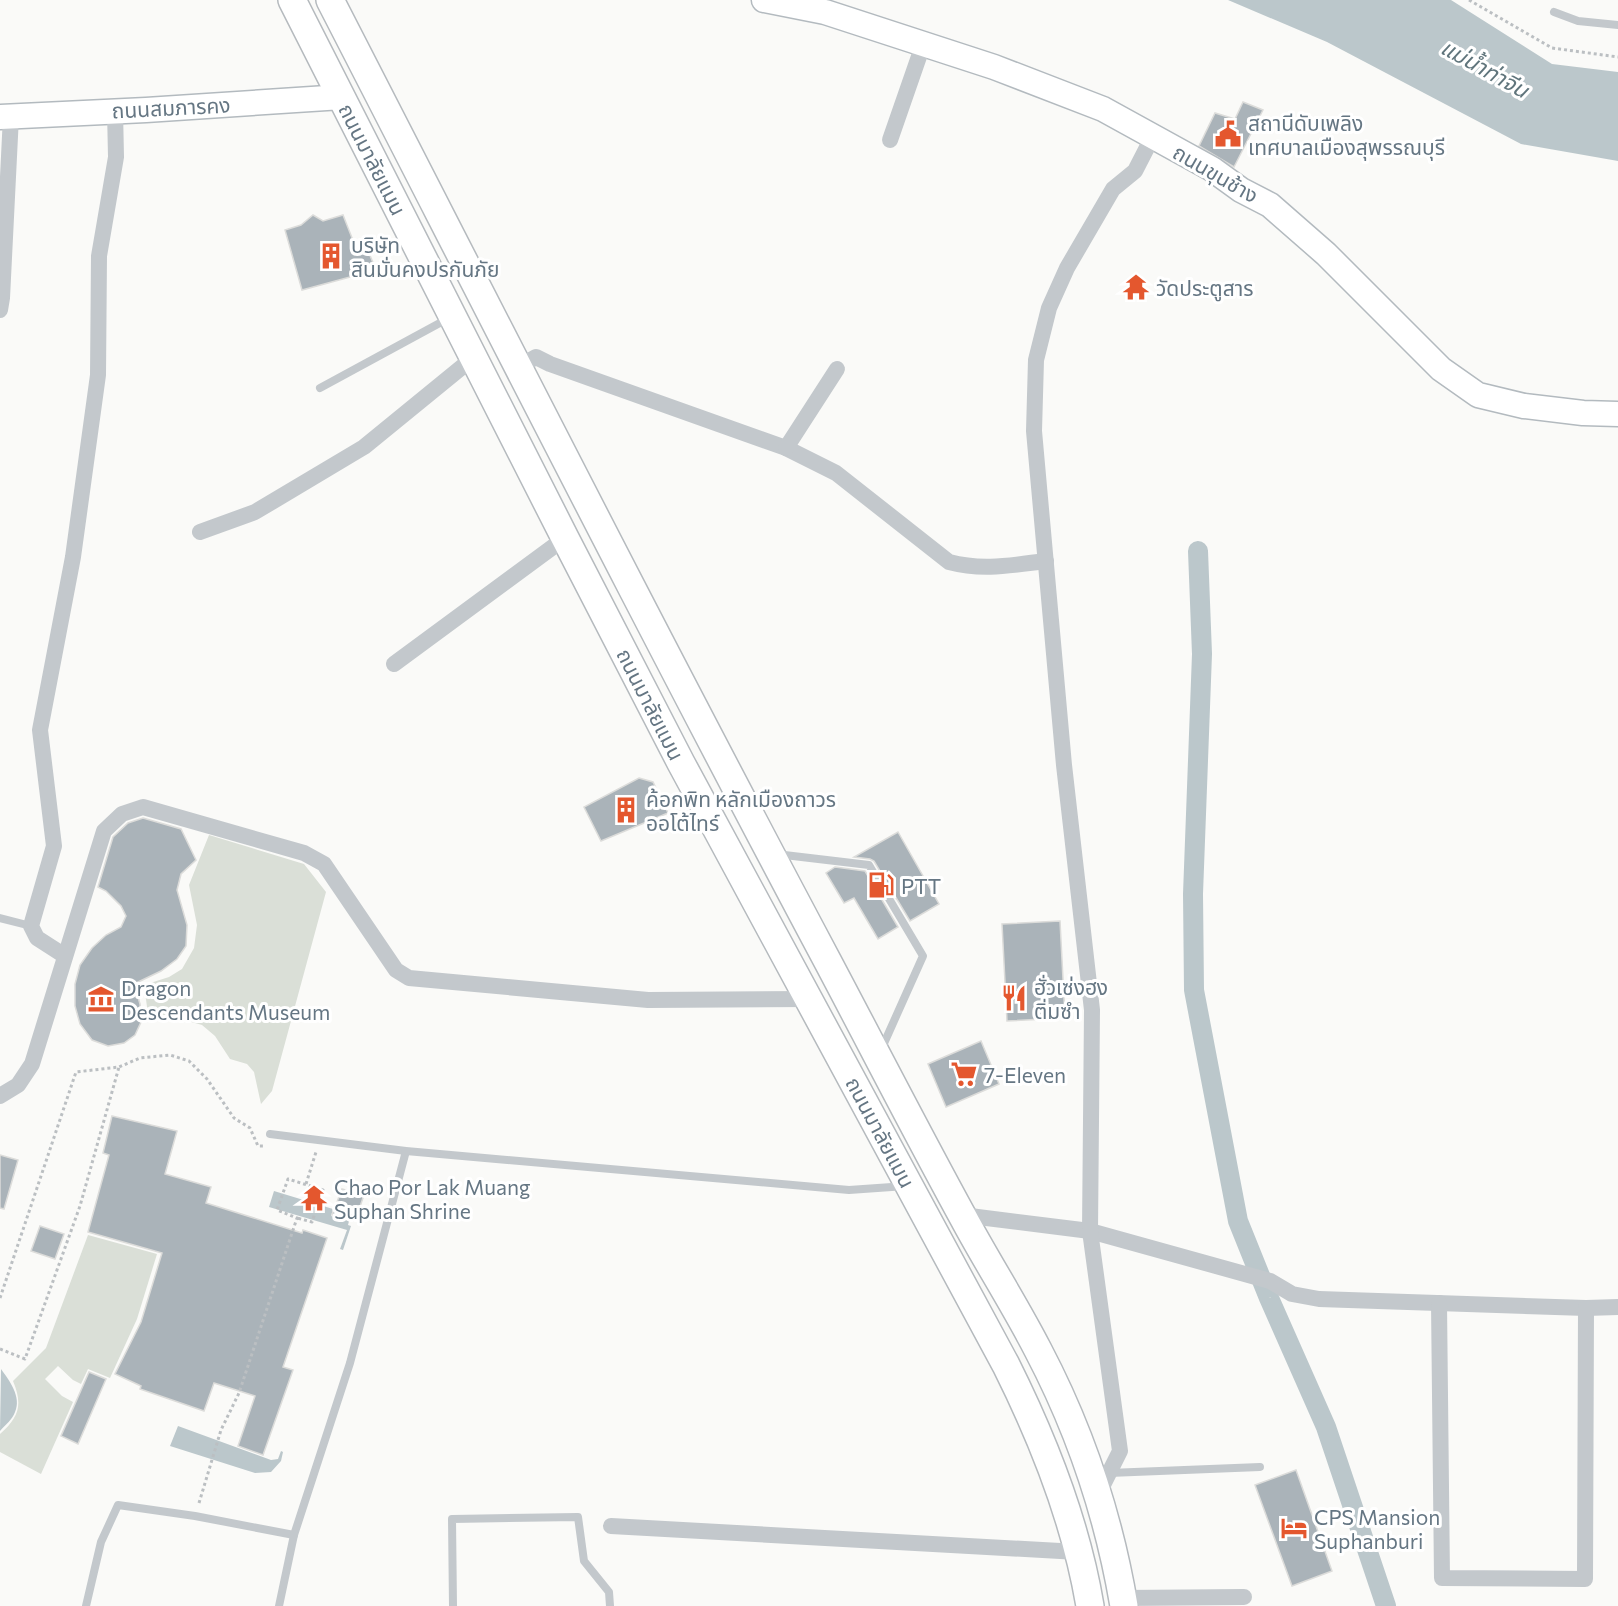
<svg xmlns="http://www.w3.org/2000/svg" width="1618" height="1606" viewBox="0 0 1618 1606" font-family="Commissioner,'Noto Sans Thai',sans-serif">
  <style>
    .green { fill: #dadfd7 }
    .water { fill: #bbc7cb }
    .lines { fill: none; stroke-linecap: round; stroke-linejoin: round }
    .canal { stroke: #bbc7cb; stroke-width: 20 }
    .building { fill: #aab3b9; stroke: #dcdcda; stroke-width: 1.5 }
    .secondary-casing { stroke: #b3babf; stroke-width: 27 }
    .primary-casing { stroke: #b5babe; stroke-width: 30 }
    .path { stroke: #bbbfc2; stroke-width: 3; stroke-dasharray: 3 3; stroke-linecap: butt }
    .service { stroke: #c3c8cc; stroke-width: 8 }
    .minor { stroke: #c3c8cc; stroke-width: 16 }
    .secondary { stroke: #fff; stroke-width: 24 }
    .primary { stroke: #fff; stroke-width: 27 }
    .labels { text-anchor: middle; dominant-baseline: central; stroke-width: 6; stroke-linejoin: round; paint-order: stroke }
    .street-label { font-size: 21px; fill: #657683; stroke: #fff }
    .poi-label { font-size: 21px; fill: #657683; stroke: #fff; text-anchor: start }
    .water-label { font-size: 22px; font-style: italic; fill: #60757c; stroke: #fff }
  </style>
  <rect width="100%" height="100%" fill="#fafaf8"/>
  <!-- green -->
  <g class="green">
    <polygon points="209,835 304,864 326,892 272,1091 261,1104 254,1072 247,1064 230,1059 215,1036 202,1025 167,1015 148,1014 144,985 169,977 182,969 194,948 197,925 189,885"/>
    <path d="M 88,1235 L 157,1254 L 137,1319 L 110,1378 L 88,1369 L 81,1384 L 73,1380 L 58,1366 L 45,1379 L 62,1396 L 73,1402 L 41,1474 L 0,1452 L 0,1434 C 19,1417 23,1405 13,1381 L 46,1348 Z"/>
  </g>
  <!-- water -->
  <g class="water">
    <polygon points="1228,0 1451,0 1552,64 1618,72 1618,161 1521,144 1327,42"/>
    <polygon points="274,1191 333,1209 331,1216 349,1221 348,1225 351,1226 343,1250 340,1249 347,1230 269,1207"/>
    <path d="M 1,1369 C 9,1380 22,1397 15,1412 C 13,1419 5,1425 0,1431 Z"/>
    <polygon points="178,1426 271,1460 278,1459 281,1451 283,1452 281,1461 271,1472 255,1473 170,1446"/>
  </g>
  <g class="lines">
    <!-- canal -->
    <polyline class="canal" points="1198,551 1202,654 1193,894 1194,990 1238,1221 1269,1298 1326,1427 1386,1606"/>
  </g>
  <!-- building -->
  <g class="building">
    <polygon points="1243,102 1263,110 1234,167 1199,146 1215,113 1235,119"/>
    <polygon points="313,215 323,221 343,215 354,243 364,241 376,270 302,290 285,230 301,225"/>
    <polygon points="639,778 653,782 668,813 601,841 584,807"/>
    <polygon points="143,818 181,829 196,860 181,874 177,890 187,925 186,946 177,959 161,971 134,984 140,1004 141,1022 135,1035 124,1043 108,1046 92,1040 80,1024 75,1006 75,984 80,965 92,948 106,935 121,927 126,916 121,906 106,891 98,887 113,837 128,823"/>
    <polygon points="898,832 939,904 910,921 874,861 870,859 854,857"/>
    <polygon points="835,867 865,871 898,927 878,939 854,898 844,903 826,873"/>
    <polygon points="1060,921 1065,1018 1007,1021 1002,924"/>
    <polygon points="981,1041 999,1084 946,1107 928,1064"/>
    <polygon points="112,1116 177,1131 165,1174 211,1187 206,1203 302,1233 303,1230 327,1238 283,1367 293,1370 263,1455 238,1446 255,1396 214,1383 204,1411 140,1389 141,1386 115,1374 141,1322 162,1253 88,1232 109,1155 103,1153"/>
    <polygon points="0,1155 18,1160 4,1209 0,1208"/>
    <polygon points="342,1189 364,1195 355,1221 332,1215"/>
    <polygon points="40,1226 64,1234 55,1259 31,1251"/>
    <polygon points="89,1372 106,1379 78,1444 61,1436"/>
    <polygon points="1296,1470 1332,1571 1292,1586 1255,1485"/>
  </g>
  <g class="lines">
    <!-- secondary casing -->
    <g class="secondary-casing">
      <g id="secondary">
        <polyline points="764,0 825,12 994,67 1103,109 1212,169 1241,190 1270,205 1326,254 1441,369 1478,395 1524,406 1583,413 1618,414"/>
        <polyline points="0,117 146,110 342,97"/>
      </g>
    </g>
    <!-- primary casing -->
    <g class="primary-casing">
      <g id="primary">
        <path d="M 292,0 L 565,538 L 681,763 L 1006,1365 C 1044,1441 1076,1522 1090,1606"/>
        <path d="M 330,0 C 495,321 658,643 828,962 C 873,1047 917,1133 963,1217 C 987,1262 1015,1305 1038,1350 C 1080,1430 1109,1517 1124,1606"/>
      </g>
    </g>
    <!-- path -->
    <g class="path">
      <polyline points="1469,0 1552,48 1618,57"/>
      <polyline points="306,1184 316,1152"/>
      <polyline points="0,1298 76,1072 119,1067 140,1058 170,1055 189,1061 207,1079 234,1118 250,1128 258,1146 264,1146"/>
      <polyline points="0,1349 25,1359 80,1206 119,1067"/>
      <polyline points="199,1503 221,1430 239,1393 297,1218 277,1210 288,1179 323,1190 312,1222 297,1218"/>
    </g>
    <!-- service -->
    <g class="service">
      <polyline points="1554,12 1578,21 1618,25"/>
      <polyline points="320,388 449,318"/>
      <polyline points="776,854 869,865 923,956 881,1050"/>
      <polyline points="0,918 31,926"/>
      <polyline points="270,1134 406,1151 849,1190 906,1186"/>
      <polyline points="1109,1473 1260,1467"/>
      <polyline points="86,1606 101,1542 118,1505 195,1516 294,1535"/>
      <polyline points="279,1606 294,1535 350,1363 406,1151"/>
      <polyline points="453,1606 452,1519 578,1517 584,1561 609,1592 610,1606"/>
    </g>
    <!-- minor -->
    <g class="minor">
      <polyline points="890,140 923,45"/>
      <polyline points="0,310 2,298 11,116"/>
      <path d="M 518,367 L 536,357 L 550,364 L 786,448 L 836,473 L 949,562 C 983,571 1012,565 1046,561"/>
      <polyline points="786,448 837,369"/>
      <polyline points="200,532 255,512 364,447 473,358"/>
      <polyline points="394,664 565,538"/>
      <polyline points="65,956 37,938 31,926 54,846 40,730 73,557 98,375 99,256 116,157 115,110"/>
      <polyline points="0,1096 18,1085 32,1064 104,831 122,814 143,807 304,853 324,864 396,970 409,978 648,1000 809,999"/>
      <polyline points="962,1215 1090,1231 1270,1281 1292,1294 1319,1299 1586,1308 1618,1307"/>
      <polyline points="1439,1303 1442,1578 1585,1579 1586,1308"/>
      <polyline points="1098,1495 1120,1451 1090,1231 1092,1010 1064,765 1034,431 1036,360 1049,308 1067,268 1113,189 1135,171 1153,136"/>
      <polyline points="611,1526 1078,1552"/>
      <polyline points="1123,1598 1244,1597"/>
    </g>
    <!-- secondary -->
    <use href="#secondary" class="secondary"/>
    <!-- primary -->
    <use href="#primary" class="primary"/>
  </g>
  <!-- icons -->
  <defs>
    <g id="civic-bare" transform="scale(2.07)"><path d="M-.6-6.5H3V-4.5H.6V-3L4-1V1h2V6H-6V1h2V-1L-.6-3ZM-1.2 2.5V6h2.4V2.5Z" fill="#e4572e" stroke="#fff" stroke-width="2.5" paint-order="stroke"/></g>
    <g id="building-bare" transform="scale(2.07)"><path d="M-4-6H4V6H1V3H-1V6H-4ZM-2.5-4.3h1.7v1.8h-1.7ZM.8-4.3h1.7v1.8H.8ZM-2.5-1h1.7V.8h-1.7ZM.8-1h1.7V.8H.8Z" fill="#e4572e" stroke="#fff" stroke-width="2.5" paint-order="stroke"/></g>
    <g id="temple-bare" transform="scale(2.07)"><path d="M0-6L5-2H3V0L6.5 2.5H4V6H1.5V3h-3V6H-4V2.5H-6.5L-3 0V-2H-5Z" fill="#e4572e" stroke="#fff" stroke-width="2.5" paint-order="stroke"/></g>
    <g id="fuel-bare" transform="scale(2.07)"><path d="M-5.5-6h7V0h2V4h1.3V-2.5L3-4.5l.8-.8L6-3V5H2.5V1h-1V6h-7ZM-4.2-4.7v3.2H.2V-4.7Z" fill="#e4572e" stroke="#fff" stroke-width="2.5" paint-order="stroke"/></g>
    <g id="restaurant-bare" transform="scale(2.07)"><path d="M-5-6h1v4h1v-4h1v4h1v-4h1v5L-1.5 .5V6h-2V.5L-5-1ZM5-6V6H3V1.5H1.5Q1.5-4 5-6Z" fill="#e4572e" stroke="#fff" stroke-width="2.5" paint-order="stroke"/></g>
    <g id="museum-bare" transform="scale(2.07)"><path d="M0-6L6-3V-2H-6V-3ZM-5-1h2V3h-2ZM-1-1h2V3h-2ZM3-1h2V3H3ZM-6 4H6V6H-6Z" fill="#e4572e" stroke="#fff" stroke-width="2.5" paint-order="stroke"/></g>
    <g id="supermarket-bare" transform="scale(2.07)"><path d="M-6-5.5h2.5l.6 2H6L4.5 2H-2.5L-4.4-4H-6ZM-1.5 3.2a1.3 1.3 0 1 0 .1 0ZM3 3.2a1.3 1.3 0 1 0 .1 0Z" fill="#e4572e" stroke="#fff" stroke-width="2.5" paint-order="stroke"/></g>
    <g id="hotel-bare" transform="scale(2.07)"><path d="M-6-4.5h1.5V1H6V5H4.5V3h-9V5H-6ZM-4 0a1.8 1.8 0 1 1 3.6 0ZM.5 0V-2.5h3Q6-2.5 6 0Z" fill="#e4572e" stroke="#fff" stroke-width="2.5" paint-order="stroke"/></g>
  </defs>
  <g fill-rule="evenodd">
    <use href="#civic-bare" x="1228" y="134"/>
    <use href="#building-bare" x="331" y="256"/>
    <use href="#temple-bare" x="1136" y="287"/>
    <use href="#building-bare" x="626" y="810"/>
    <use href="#fuel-bare" x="881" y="885"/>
    <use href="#restaurant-bare" x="1014" y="998"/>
    <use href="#museum-bare" x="101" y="999"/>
    <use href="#supermarket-bare" x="964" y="1074"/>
    <use href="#temple-bare" x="314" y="1198"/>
    <use href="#hotel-bare" x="1294" y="1528"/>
  </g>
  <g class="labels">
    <!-- street labels -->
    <g class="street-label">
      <text transform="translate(171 107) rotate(-3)">ถนนสมภารคง</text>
      <text transform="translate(373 159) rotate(63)">ถนนมาลัยแมน</text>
      <text transform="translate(1216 173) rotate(30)">ถนนขุนช้าง</text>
      <text transform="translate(651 704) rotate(63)">ถนนมาลัยแมน</text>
      <text transform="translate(881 1132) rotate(62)">ถนนมาลัยแมน</text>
    </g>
    <!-- poi labels -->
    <g class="poi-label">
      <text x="1248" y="122">สถานีดับเพลิง<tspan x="1248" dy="24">เทศบาลเมืองสุพรรณบุรี</tspan></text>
      <text x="351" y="244">บริษัท<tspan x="351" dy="24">สินมั่นคงปรกันภัย</tspan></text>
      <text x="1156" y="287">วัดประตูสาร</text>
      <text x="646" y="798">ค้อกพิท หลักเมืองถาวร<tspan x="646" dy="24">ออโต้ไทร์</tspan></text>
      <text x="901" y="885">PTT</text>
      <text x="1034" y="986">ฮั่วเซ่งฮง<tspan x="1034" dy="24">ติ่มซำ</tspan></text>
      <text x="121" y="987">Dragon<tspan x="121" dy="24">Descendants Museum</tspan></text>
      <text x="984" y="1074">7-Eleven</text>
      <text x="334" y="1186">Chao Por Lak Muang<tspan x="334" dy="24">Suphan Shrine</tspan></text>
      <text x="1314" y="1516">CPS Mansion<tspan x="1314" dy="24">Suphanburi</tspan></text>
    </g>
    <!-- water labels -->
    <g class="water-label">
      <text transform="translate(1485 68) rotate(29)">แม่น้ำท่าจีน</text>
    </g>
  </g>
</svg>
